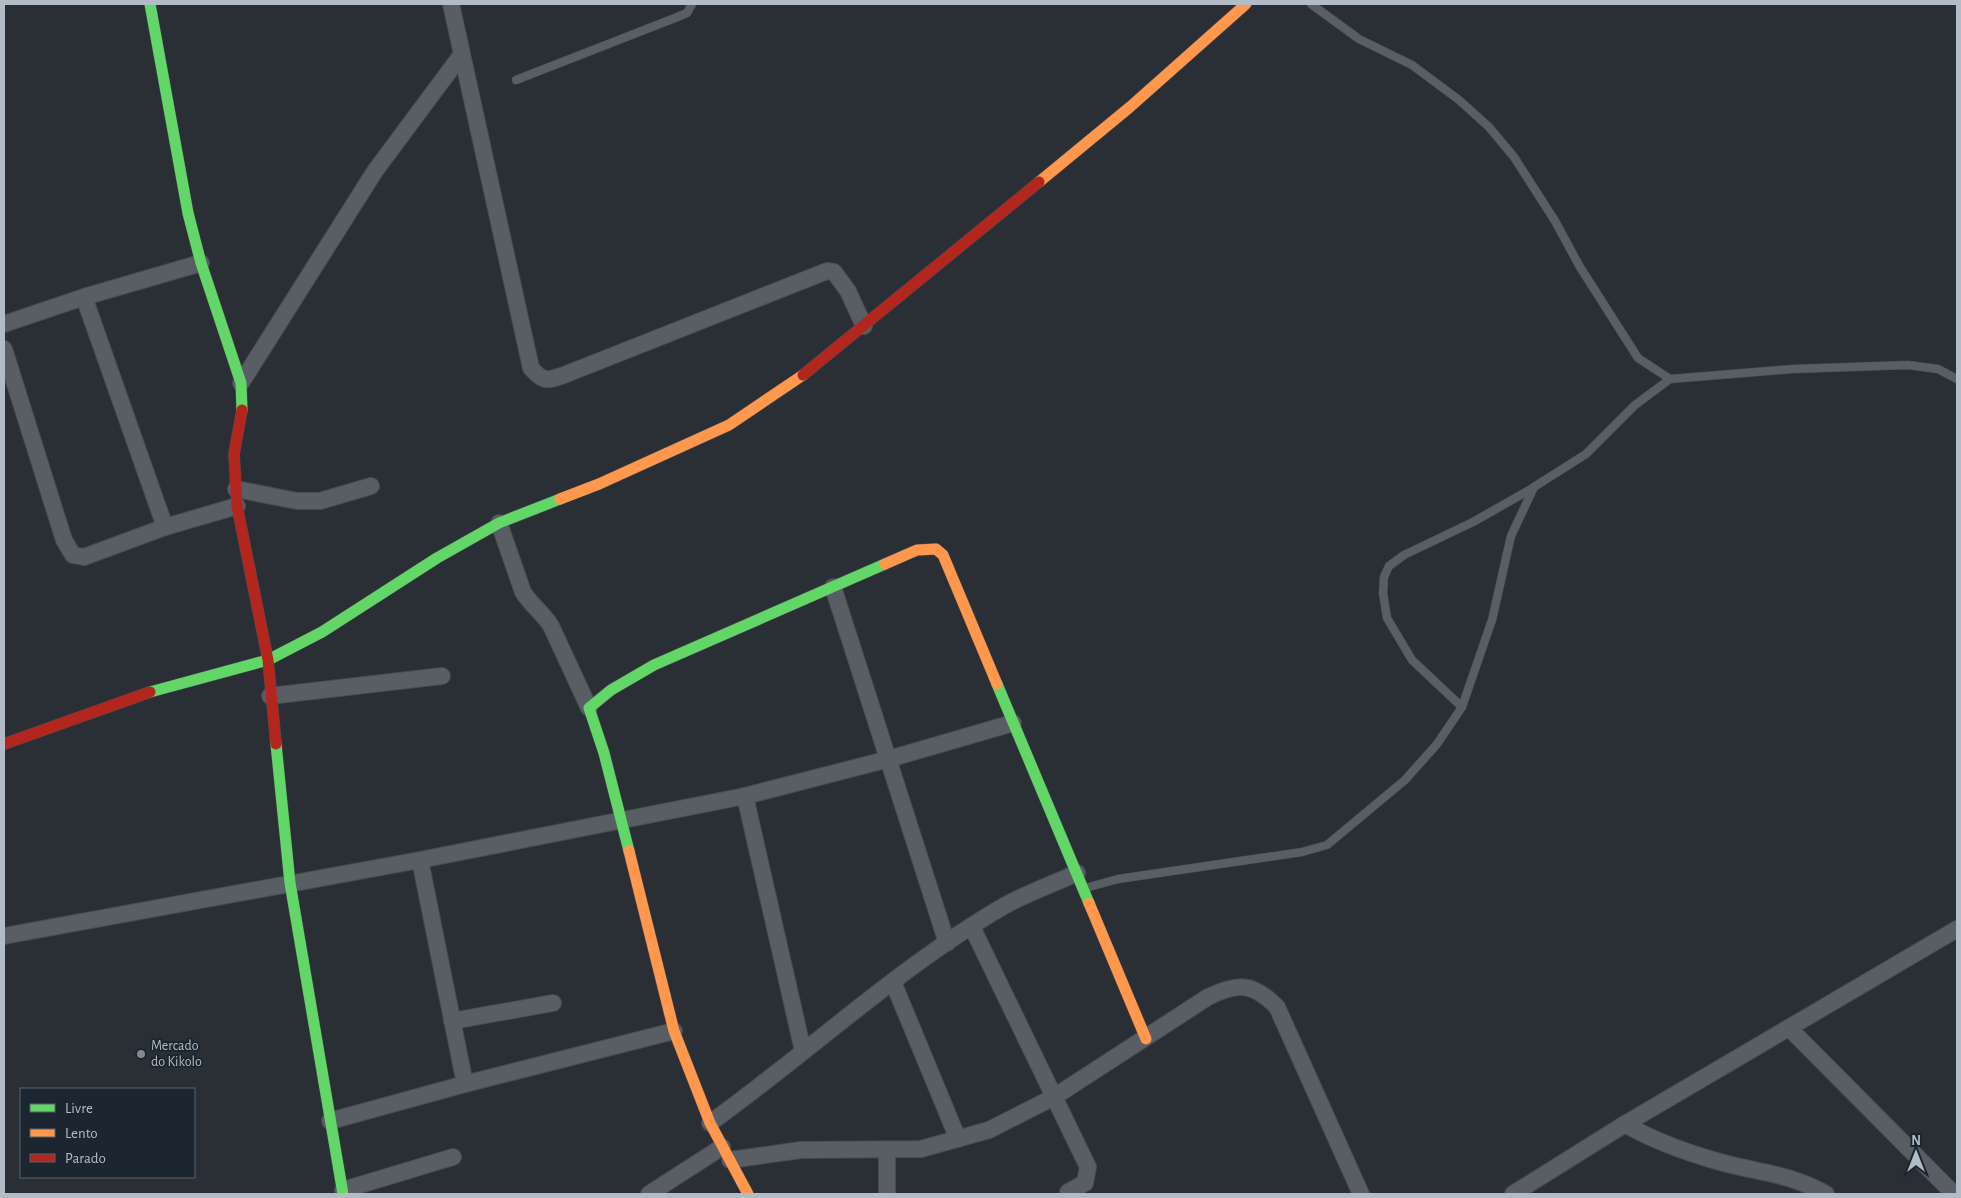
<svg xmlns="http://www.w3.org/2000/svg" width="1961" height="1198" viewBox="0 0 1961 1198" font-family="'Alegreya Sans',sans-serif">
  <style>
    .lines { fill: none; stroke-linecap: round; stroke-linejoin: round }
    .lane-casing { stroke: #474b50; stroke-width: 9 }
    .street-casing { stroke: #474b50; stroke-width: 18 }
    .fast-casing { stroke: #474b50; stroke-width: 12 }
    .slow-casing { stroke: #474b50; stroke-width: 12 }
    .jam-casing { stroke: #474b50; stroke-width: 12 }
    .lane { stroke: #585e63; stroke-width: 8 }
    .street { stroke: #585e63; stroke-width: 16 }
    .fast { stroke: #63d668; stroke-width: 11 }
    .slow { stroke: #ff974d; stroke-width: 11 }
    .jam { stroke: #b3261e; stroke-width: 11 }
    .poi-dot { fill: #828b94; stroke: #1c2630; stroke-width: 2 }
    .labels { text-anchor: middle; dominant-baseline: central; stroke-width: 4; stroke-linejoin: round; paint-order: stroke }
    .poi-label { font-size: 14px; fill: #b2bcc7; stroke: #1c2630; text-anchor: start }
  </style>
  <rect width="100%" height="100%" fill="#292f35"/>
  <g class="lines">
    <!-- lane casing -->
    <g class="lane-casing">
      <g id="lane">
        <polyline points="516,80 675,18 687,13 692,4"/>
        <polyline points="1670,379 1793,369 1908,365 1938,369 1957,379"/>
        <polyline points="1462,707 1412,660 1387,618 1383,593 1384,577 1389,566 1404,555 1473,522 1533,488"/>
        <polyline points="1085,888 1118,879 1302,852 1327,845 1405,780 1437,744 1462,707 1492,620 1511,536 1534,487 1586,454 1635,405 1670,379 1638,358 1580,267 1555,221 1514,157 1489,127 1459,100 1412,65 1359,39 1311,4"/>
      </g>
    </g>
    <!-- street casing -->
    <g class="street-casing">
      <g id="street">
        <path d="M 451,4 L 531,368 C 543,382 547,381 564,375 L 827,271 L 834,272 L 848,291 L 864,326"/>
        <polyline points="84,297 165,527"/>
        <polyline points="4,324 84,297 201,263"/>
        <polyline points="4,349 64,540 73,555 84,557 165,527 237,506"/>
        <polyline points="241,383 375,171 462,54"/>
        <polyline points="236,489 297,501 320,501 371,486"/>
        <path d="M 499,523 L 523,592 C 531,605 543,613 551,626 L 589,708"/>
        <polyline points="833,587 947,943"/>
        <polyline points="270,696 442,676"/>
        <polyline points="745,796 803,1051"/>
        <polyline points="420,860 465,1084"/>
        <polyline points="972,927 1088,1167 1085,1183 1068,1192"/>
        <polyline points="4,936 420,860 745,796 889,759 1013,723"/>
        <polyline points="893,982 958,1139"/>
        <polyline points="452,1021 553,1003"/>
        <polyline points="1789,1028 1954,1194"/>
        <polyline points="330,1121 465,1084 674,1031"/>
        <path d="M 710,1123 C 809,1052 899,967 1004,906 C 1027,893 1053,884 1077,873"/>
        <path d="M 1625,1124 C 1654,1141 1688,1153 1720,1162 C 1760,1173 1788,1173 1826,1194"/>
        <polyline points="887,1150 887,1194"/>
        <path d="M 730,1160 L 801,1150 L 921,1149 L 989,1130 L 1054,1097 L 1208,997 C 1239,982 1253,983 1277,1007 L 1361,1194"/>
        <polyline points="343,1190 453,1157"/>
        <polyline points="649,1194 722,1147"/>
        <polyline points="1513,1194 1625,1124 1957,929"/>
      </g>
    </g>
    <!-- fast casing -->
    <g class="fast-casing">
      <g id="fast">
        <polyline points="150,4 188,213 201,263 241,383 242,410"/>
        <polyline points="997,684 1089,903"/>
        <polyline points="150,692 268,660 322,632 437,558 499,523 560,499"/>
        <polyline points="276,744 290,883 343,1194"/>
        <polyline points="629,851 604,753 589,708 611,690 654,665 885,564"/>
      </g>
    </g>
    <!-- slow casing -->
    <g class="slow-casing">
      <g id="slow">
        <polyline points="1039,182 1130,107 1246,4"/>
        <polyline points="560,499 599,484 729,425 803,375"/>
        <polyline points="885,564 917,550 936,549 943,555 997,684"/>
        <polyline points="629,851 674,1031 710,1123 748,1194"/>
        <polyline points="1089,903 1146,1039"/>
      </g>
    </g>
    <!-- jam casing -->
    <g class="jam-casing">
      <g id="jam">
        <polyline points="803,375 1039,182"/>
        <polyline points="242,410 234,454 237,506 268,660 276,744"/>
        <polyline points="4,744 150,692"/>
      </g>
    </g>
    <!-- lane -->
    <use href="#lane" class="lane"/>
    <!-- street -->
    <use href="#street" class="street"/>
    <!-- fast -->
    <use href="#fast" class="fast"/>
    <!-- slow -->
    <use href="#slow" class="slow"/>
    <!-- jam -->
    <use href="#jam" class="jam"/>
  </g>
  <!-- markers -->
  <circle class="poi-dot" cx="141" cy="1054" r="5"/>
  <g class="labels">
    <!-- poi labels -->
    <g class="poi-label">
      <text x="151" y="1046">Mercado<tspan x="151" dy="16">do Kikolo</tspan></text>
    </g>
  </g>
  <!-- border -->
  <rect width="1961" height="1198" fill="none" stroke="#b2bcc7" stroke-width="10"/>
  <!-- legend -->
  <rect x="20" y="1088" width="175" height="90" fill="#1c2630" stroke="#58626c"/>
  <rect x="30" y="1104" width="25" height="8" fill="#63d668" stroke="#58626c"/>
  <text x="65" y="1113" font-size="15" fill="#b2bcc7">Livre</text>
  <rect x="30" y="1129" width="25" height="8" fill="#ff974d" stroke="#58626c"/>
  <text x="65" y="1138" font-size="15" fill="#b2bcc7">Lento</text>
  <rect x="30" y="1154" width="25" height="8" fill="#b3261e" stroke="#58626c"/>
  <text x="65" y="1163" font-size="15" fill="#b2bcc7">Parado</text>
  <!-- north arrow -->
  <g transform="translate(1916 1153)" stroke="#1c2630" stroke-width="4" paint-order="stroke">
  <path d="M0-4L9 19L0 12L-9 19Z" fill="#b2bcc7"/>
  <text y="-8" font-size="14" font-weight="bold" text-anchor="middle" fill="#b2bcc7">N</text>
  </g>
</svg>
